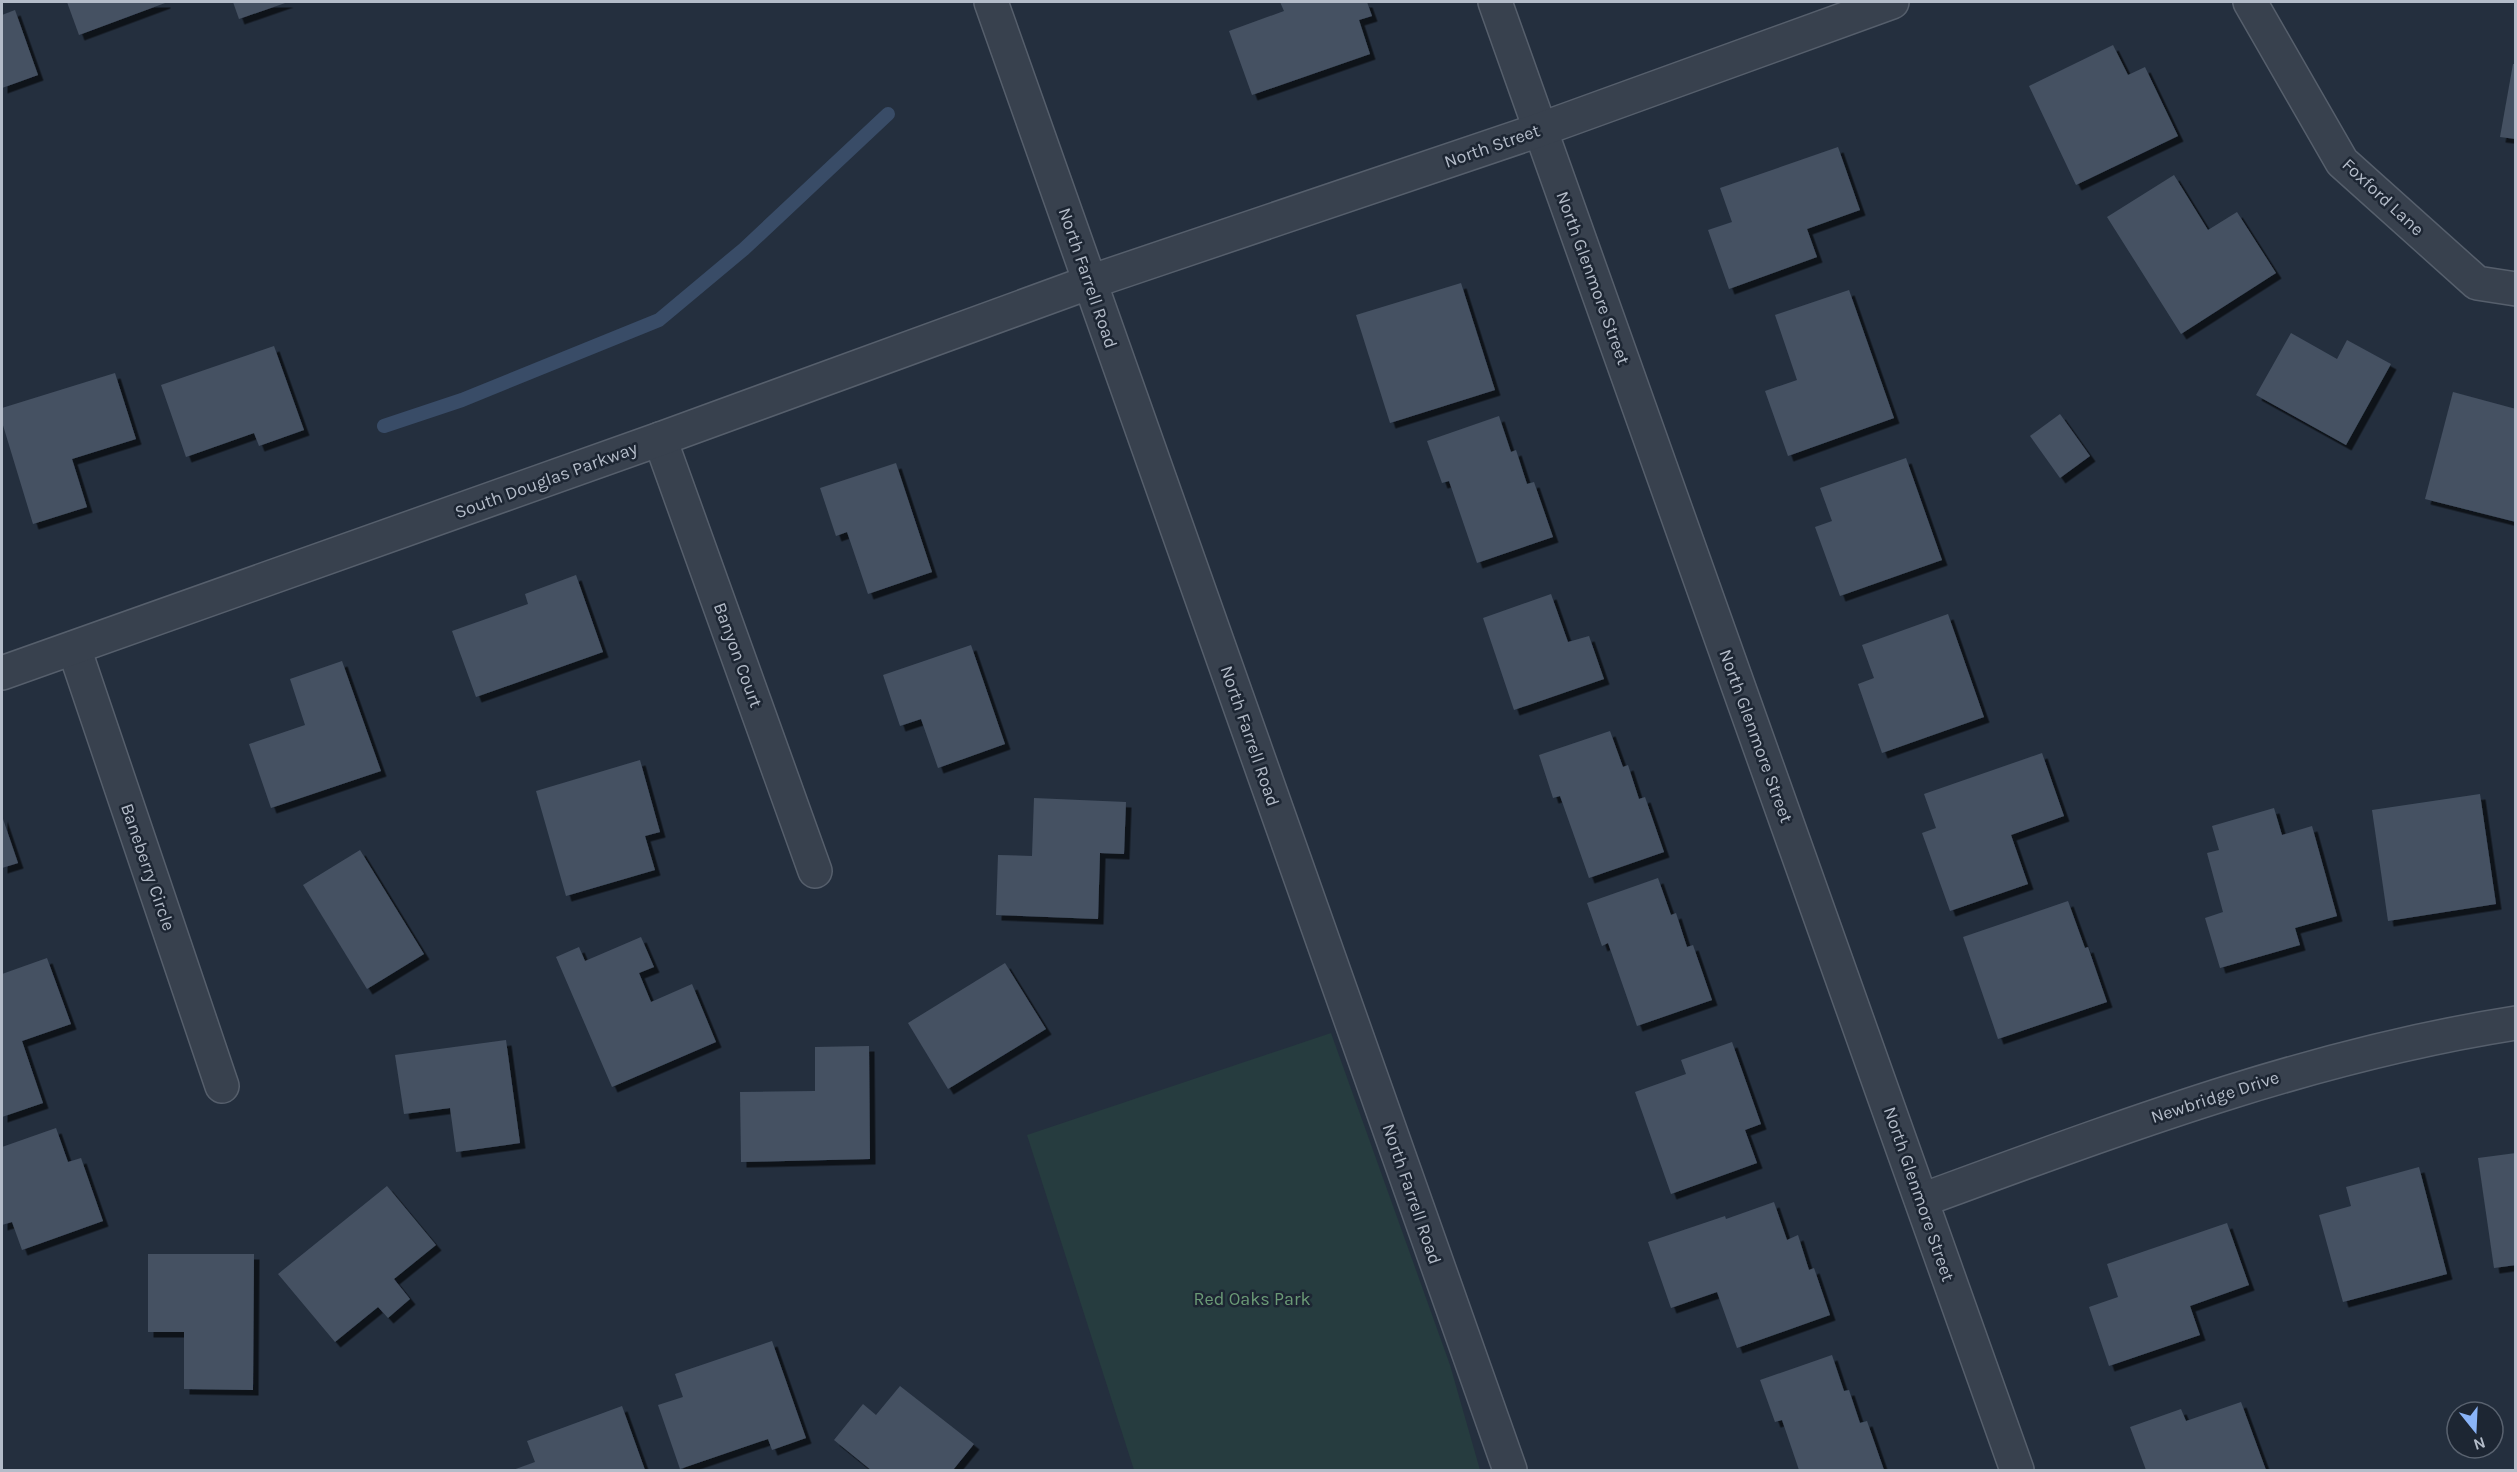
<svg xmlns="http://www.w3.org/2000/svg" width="2517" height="1472" viewBox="0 0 2517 1472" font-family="Karla,sans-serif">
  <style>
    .green { fill: #263c3f }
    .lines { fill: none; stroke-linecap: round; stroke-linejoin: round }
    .stream { stroke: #394c67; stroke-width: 14 }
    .building { fill: #455162; filter: url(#shadow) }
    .street-casing { stroke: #565f6c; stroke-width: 36 }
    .street { stroke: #38414e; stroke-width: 33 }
    .labels { text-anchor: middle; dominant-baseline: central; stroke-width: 5; stroke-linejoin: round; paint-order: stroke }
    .street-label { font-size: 18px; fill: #b4bcc9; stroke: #1d2633 }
    .park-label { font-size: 18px; fill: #6b9a76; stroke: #1d2633 }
  </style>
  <defs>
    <filter id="shadow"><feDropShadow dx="5.5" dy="5.5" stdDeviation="0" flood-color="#0009"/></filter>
  </defs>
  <rect width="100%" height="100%" fill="#242f3e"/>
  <!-- green -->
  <polygon class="green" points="1331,1033 1450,1365 1480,1470 1134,1470 1027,1135"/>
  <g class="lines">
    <!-- stream -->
    <polyline class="stream" points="384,426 462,400 659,320 744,249 888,114"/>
  </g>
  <!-- building -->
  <g class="building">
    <polygon points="67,2 165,2 165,3 79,35"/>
    <polygon points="233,2 288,2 239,19"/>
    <polygon points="1280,2 1367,2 1372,16 1359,20 1370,54 1252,95 1229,31 1284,11"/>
    <polygon points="15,10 38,75 2,88 2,15"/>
    <polygon points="2113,45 2128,75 2145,67 2178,136 2076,185 2029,86"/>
    <polygon points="2513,64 2516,64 2516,139 2500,137"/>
    <polygon points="1838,147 1860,210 1807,229 1817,257 1729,289 1708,230 1732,222 1720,188"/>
    <polygon points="2174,175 2208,230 2237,212 2276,273 2181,334 2107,217"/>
    <polygon points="1461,283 1495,390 1390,423 1356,315"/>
    <polygon points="1849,290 1894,418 1788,456 1765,391 1797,380 1775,315"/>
    <polygon points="2291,333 2337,359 2347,340 2391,364 2346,445 2256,395"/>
    <polygon points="274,346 304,430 259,446 254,433 186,457 161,385"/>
    <polygon points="115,373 136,439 72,459 87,507 33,524 2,422 2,408"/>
    <polygon points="2453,392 2516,409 2516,522 2425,499"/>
    <polygon points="2060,414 2090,456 2060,478 2030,436"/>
    <polygon points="1499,416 1511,452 1516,450 1527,484 1534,482 1553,537 1477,563 1449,481 1442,483 1427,441"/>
    <polygon points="1906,458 1942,560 1840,596 1815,527 1832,521 1820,488"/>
    <polygon points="896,463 932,572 868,594 847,532 836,536 820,488"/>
    <polygon points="576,575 603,652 476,697 452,631 528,604 525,594"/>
    <polygon points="1551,594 1568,642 1589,636 1604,679 1514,710 1483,618"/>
    <polygon points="1948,614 1984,717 1882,753 1858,684 1874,678 1862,645"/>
    <polygon points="971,645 1005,744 938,768 921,719 900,726 883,675"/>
    <polygon points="342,661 381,771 271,808 249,744 305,725 290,679"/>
    <polygon points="1610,731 1623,767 1628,765 1639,799 1645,797 1664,852 1589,878 1560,796 1553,798 1539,755"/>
    <polygon points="2042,753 2064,816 2011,835 2028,884 1950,911 1922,833 1936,828 1924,794"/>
    <polygon points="640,760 660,832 645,836 655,870 566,896 536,791"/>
    <polygon points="2480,794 2496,904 2388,921 2372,810"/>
    <polygon points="1034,798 1126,802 1124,854 1100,853 1098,919 996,915 998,855 1032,856"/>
    <polygon points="2274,808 2282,835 2312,826 2337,916 2295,928 2300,945 2220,968 2205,918 2223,912 2207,853 2219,850 2212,826"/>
    <polygon points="2,816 18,863 2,868"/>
    <polygon points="360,850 424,954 367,989 303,885"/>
    <polygon points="1658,878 1671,915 1676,913 1687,947 1693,945 1712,1000 1637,1026 1608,943 1602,946 1587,903"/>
    <polygon points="2068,901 2085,948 2088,947 2107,1002 1998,1039 1963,937"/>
    <polygon points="641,937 654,967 639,973 651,1002 692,984 716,1042 612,1087 556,957 579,947 585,961"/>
    <polygon points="47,958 71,1024 22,1041 43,1103 2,1117 2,974"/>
    <polygon points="1005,963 1046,1029 948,1089 908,1023"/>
    <polygon points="506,1040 520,1143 456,1152 450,1108 404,1114 395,1055"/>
    <polygon points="1732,1042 1761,1124 1745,1130 1757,1163 1671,1194 1635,1092 1686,1074 1681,1060"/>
    <polygon points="869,1046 870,1159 741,1162 740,1092 815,1091 815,1047"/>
    <polygon points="56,1128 68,1162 81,1158 103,1221 22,1250 12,1222 2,1225 2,1147"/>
    <polygon points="2516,1153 2516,1265 2494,1268 2478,1158"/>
    <polygon points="2419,1167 2447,1274 2343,1302 2319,1215 2351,1206 2346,1187"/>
    <polygon points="387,1186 436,1245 394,1279 410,1299 388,1318 378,1307 335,1342 278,1274"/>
    <polygon points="1774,1202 1787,1240 1798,1235 1809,1270 1814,1268 1830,1315 1737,1348 1717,1292 1671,1308 1648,1242 1725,1216 1726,1219"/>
    <polygon points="2227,1223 2249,1285 2190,1306 2200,1335 2109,1366 2089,1307 2118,1297 2107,1264"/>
    <polygon points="148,1254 254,1254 253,1390 184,1389 184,1332 148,1332"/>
    <polygon points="772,1341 806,1438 772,1450 768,1439 680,1469 658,1405 683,1397 675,1374"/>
    <polygon points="1832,1355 1844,1391 1849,1390 1860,1423 1867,1421 1884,1470 1799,1470 1782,1420 1775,1422 1760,1380"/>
    <polygon points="900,1386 974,1444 953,1470 871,1470 834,1440 863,1404 876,1415"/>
    <polygon points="2241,1402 2266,1470 2146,1470 2130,1427 2181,1409 2186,1421"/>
    <polygon points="622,1406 645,1470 513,1470 535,1462 527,1441"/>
  </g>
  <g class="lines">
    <!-- street casing -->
    <g class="street-casing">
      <g id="street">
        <polyline points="991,2 1510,1470"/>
        <polyline points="1495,2 2017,1470"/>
        <polyline points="2250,2 2342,162 2477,283 2516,289"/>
        <polyline points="660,439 815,871"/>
        <polyline points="74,648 222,1086"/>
        <polyline points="2,673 660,439 1090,282 1539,130 1892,2"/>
        <path d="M 1922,1200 C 2116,1129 2310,1055 2516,1023"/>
      </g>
    </g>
    <!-- street -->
    <use href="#street" class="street"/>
  </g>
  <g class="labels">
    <!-- street labels -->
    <g class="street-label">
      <text transform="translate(1492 146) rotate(-19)">North Street</text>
      <text transform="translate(2383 197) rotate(43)">Foxford Lane</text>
      <text transform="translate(1088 278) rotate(71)">North Farrell Road</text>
      <text transform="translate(1593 278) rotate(70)">North Glenmore Street</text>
      <text transform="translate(546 480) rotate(-20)">South Douglas Parkway</text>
      <text transform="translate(738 655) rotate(70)">Banyon Court</text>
      <text transform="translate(1250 736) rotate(71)">North Farrell Road</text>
      <text transform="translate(1756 736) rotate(70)">North Glenmore Street</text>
      <text transform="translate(148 867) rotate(71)">Baneberry Circle</text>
      <text transform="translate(2215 1097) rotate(-18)">Newbridge Drive</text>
      <text transform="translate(1412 1194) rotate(71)">North Farrell Road</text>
      <text transform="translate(1919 1194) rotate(71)">North Glenmore Street</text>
    </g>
    <!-- park labels -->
    <g class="park-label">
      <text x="1252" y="1299">Red Oaks Park</text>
    </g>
  </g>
  <!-- border -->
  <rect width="2517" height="1472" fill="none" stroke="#b4bcc9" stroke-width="6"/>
  <!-- north arrow -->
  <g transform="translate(2475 1430) rotate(162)"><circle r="28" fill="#1d2633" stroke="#59626f" stroke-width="1.5"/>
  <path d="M0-4.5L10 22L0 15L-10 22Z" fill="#8ab4f8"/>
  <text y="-9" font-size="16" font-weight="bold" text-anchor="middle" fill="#b4bcc9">N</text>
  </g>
</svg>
